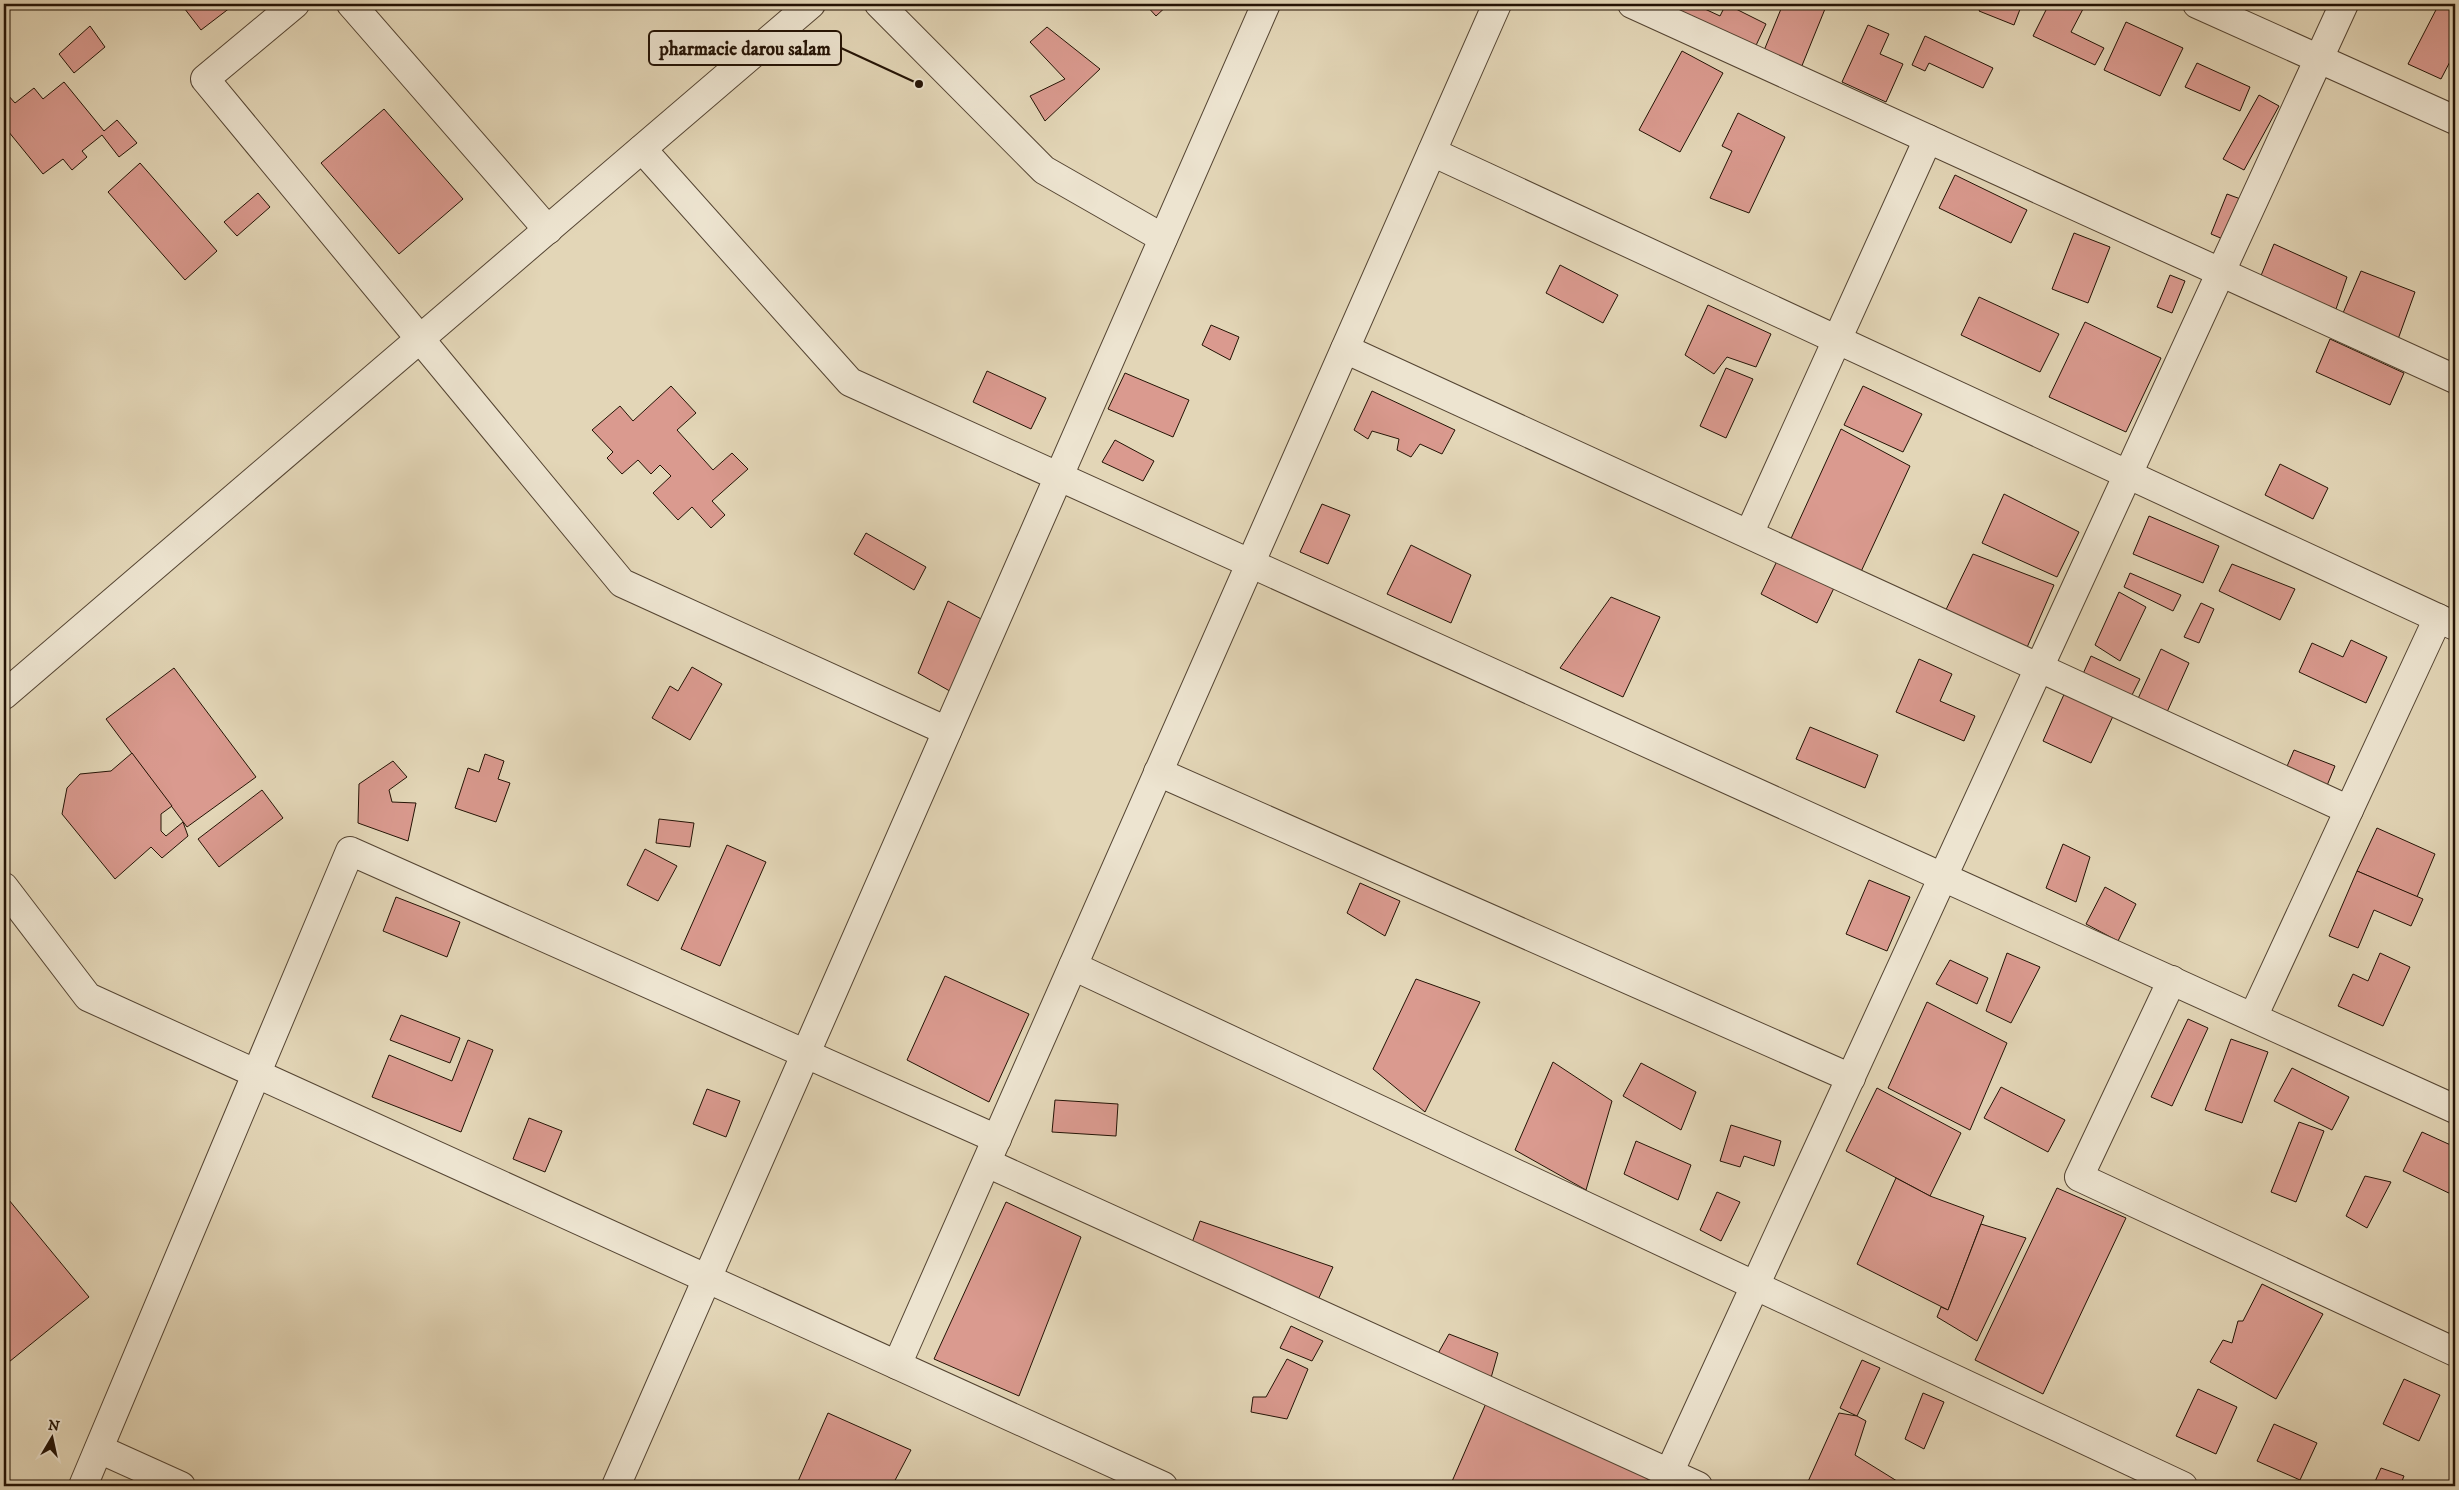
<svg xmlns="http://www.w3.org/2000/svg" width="2459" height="1490" viewBox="0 0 2459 1490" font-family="'IM FELL DW Pica',serif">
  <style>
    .building { fill: #da9a8f; stroke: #241305 }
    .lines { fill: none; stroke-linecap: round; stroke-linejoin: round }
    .minor-casing { stroke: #544432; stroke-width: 30 }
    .tertiary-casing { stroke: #544432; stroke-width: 30 }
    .minor { stroke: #ede4d0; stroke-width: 28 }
    .tertiary { stroke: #ede4d0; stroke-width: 28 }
    .leader { fill: none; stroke: #241305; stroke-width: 2 }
    .callout-dot { fill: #241305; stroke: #ede4d0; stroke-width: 2 }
    .callout { fill: #ede4d0; stroke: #241305; stroke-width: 2 }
    .callout-label { font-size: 19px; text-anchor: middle; font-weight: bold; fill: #241305 }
  </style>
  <rect width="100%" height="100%" fill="#e3d6b7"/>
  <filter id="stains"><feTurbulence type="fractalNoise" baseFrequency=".004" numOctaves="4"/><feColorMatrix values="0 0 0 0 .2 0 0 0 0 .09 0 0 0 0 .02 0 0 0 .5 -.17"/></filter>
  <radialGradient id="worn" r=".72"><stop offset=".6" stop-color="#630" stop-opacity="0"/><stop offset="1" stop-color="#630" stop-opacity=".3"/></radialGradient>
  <!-- building -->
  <g class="building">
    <polygon points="181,4 235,4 201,30"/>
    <polygon points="1145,4 1169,4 1156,16"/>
    <polygon points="1647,4 1694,4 1720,16 1726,4 1766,24 1752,54"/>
    <polygon points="1783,4 1827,4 1801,68 1763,53"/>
    <polygon points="1982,4 2022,4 2014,25 1979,11"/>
    <polygon points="2049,4 2073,4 2083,9 2071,32 2104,48 2095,65 2033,36"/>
    <polygon points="2439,4 2455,4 2455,52 2441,79 2408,64"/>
    <polygon points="2126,22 2183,48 2160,96 2104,70"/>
    <polygon points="1868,25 1889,34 1880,54 1903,64 1886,102 1842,82"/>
    <polygon points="90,26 105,47 74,73 59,54"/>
    <polygon points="1047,27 1100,69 1045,121 1030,96 1065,79 1030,42"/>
    <polygon points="1925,36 1993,68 1983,88 1929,63 1925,71 1912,65"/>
    <polygon points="1682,51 1723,73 1680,152 1639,130"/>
    <polygon points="2197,63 2250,87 2240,111 2185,87"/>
    <polygon points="64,82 104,131 117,120 137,143 119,157 102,135 82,151 87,157 72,170 63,159 43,174 8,131 4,134 4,97 7,94 15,103 34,88 43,99"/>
    <polygon points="2259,95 2279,106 2244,170 2223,159"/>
    <polygon points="384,109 463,199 399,254 321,163"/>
    <polygon points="1738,113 1785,137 1749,213 1710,198 1732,151 1722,146"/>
    <polygon points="140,163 217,251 185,280 108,192"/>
    <polygon points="1955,175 2027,210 2011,243 1939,208"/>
    <polygon points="258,193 270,207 237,236 224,222"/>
    <polygon points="2227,194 2246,201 2230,242 2211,234"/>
    <polygon points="2074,233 2110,247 2088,303 2052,289"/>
    <polygon points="2274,244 2347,277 2336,309 2260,278"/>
    <polygon points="1560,265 1618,295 1603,323 1546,293"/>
    <polygon points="2361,271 2415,292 2397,342 2343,313"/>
    <polygon points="2170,275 2185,281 2172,313 2157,307"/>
    <polygon points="1979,297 2059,334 2040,372 1961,335"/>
    <polygon points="1708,305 1771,334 1756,367 1727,357 1714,374 1685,355"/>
    <polygon points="2085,322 2161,358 2126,432 2049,397"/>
    <polygon points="1211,325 1239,337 1230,360 1202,345"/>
    <polygon points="2330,339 2404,373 2390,405 2316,372"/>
    <polygon points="1726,368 1753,379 1726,438 1700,426"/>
    <polygon points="987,371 1046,398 1031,429 973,402"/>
    <polygon points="1125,373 1189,400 1173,437 1108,409"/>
    <polygon points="671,386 696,413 677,430 713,470 732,453 748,469 712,501 725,515 711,528 692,507 678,520 653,493 671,476 660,465 651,474 638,460 622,474 607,458 613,452 592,430 620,406 633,421"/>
    <polygon points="1863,386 1922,414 1903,452 1844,425"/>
    <polygon points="1372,391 1455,430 1442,454 1420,444 1411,457 1397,450 1399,439 1372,431 1368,439 1354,430"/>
    <polygon points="1841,429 1910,466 1859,576 1788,545"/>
    <polygon points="1115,440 1154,461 1143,481 1102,462"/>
    <polygon points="2280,464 2328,488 2313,519 2265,495"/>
    <polygon points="2004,494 2079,532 2057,577 1982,543"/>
    <polygon points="1322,504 1350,515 1328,564 1300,552"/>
    <polygon points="2149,516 2219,546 2203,583 2133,554"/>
    <polygon points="866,533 926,567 914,590 854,554"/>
    <polygon points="1411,545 1471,575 1451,623 1387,594"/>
    <polygon points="1973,554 2054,585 2022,659 1940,622"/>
    <polygon points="1777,561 1834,588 1817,623 1761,594"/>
    <polygon points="2232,564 2295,589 2280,620 2219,591"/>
    <polygon points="2130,573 2181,595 2173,611 2124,587"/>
    <polygon points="2119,592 2146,607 2120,661 2095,645"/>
    <polygon points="1611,597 1660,617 1623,697 1560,668"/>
    <polygon points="948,601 983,620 955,694 918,673"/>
    <polygon points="2201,603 2214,609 2199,643 2184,637"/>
    <polygon points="2351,640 2387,657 2366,703 2299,672 2312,643 2343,657"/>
    <polygon points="2161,649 2189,663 2163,721 2135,705"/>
    <polygon points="2091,656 2140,679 2126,707 2078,685"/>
    <polygon points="1919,659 1952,674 1940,701 1975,716 1964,741 1896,712"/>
    <polygon points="692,667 722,684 690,740 652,718 670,686 678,691"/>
    <polygon points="174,668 256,777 187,827 106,719"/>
    <polygon points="2066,690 2115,712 2091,763 2043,741"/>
    <polygon points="1810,727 1878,755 1865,788 1796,759"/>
    <polygon points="2294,750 2335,766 2326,788 2285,771"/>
    <polygon points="132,753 172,806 161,814 161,831 166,836 183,822 188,836 162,858 151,847 115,879 62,814 67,788 80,774 111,771"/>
    <polygon points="485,754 504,761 498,779 510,783 496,822 455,808 468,768 479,772"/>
    <polygon points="393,761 407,777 389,790 392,802 416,803 408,841 358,823 359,784"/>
    <polygon points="262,790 283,818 219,867 198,839"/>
    <polygon points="659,819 694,823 690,847 656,843"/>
    <polygon points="2377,828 2435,854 2417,897 2357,871"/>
    <polygon points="2063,844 2090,857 2076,902 2046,888"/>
    <polygon points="727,845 766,862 720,966 681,949"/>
    <polygon points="645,849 677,866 658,901 627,885"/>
    <polygon points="2357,871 2423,899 2411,926 2374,910 2358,948 2329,936"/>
    <polygon points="1869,880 1910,897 1887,951 1846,934"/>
    <polygon points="1360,883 1400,901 1385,936 1347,913"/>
    <polygon points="2105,887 2136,904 2118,941 2086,924"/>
    <polygon points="396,897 460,922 447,957 383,931"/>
    <polygon points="2007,953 2040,967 2011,1023 1986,1011"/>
    <polygon points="2380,953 2410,967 2383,1026 2338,1006 2353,974 2368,981"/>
    <polygon points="1950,960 1988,978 1977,1004 1936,984"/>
    <polygon points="945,976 1029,1014 989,1102 907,1060"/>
    <polygon points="1416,979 1480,1002 1425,1112 1373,1069"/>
    <polygon points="1927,1002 2007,1043 1970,1130 1888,1088"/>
    <polygon points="401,1015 460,1038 450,1063 390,1040"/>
    <polygon points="2188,1019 2208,1028 2172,1106 2151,1097"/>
    <polygon points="2231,1039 2268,1052 2242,1123 2205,1110"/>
    <polygon points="468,1040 493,1050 461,1132 372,1097 389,1055 452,1081"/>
    <polygon points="1553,1062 1612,1101 1586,1190 1515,1150"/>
    <polygon points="1641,1063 1696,1092 1681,1130 1623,1096"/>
    <polygon points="2292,1068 2349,1097 2332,1130 2274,1101"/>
    <polygon points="2001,1087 2065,1120 2048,1152 1984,1118"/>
    <polygon points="1877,1088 1961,1133 1930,1196 1846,1151"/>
    <polygon points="707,1089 740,1101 726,1137 693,1124"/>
    <polygon points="1055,1100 1118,1104 1116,1136 1052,1132"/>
    <polygon points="529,1118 562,1131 545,1172 513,1159"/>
    <polygon points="2299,1122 2324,1131 2296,1202 2271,1192"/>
    <polygon points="1731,1125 1781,1141 1774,1166 1744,1156 1740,1167 1720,1161"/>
    <polygon points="2422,1132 2455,1147 2455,1196 2403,1171"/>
    <polygon points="1636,1141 1691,1165 1678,1200 1624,1174"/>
    <polygon points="2365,1176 2391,1182 2367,1228 2346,1216"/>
    <polygon points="1896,1178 1930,1196 1984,1216 1948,1310 1857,1264"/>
    <polygon points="2057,1188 2126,1218 2043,1394 1975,1360"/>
    <polygon points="1717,1192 1740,1202 1721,1241 1700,1230"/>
    <polygon points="4,1194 89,1297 4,1366"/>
    <polygon points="1006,1202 1081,1237 1019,1396 934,1359"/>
    <polygon points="1200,1221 1333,1267 1317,1302 1190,1248"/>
    <polygon points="1981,1224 2026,1238 1977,1341 1937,1317 1941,1307 1948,1310"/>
    <polygon points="2262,1284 2323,1314 2276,1399 2210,1362 2223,1340 2232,1343 2238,1321 2243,1321"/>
    <polygon points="1291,1326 1323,1341 1312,1361 1280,1348"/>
    <polygon points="1449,1334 1498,1353 1489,1385 1436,1357"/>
    <polygon points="1287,1359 1308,1369 1287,1419 1251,1412 1253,1397 1266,1397"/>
    <polygon points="1862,1360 1880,1368 1857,1416 1840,1408"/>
    <polygon points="2404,1379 2440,1395 2419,1441 2383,1424"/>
    <polygon points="2198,1389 2237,1407 2216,1454 2176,1436"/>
    <polygon points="1923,1393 1944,1402 1924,1449 1905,1439"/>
    <polygon points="1487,1401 1651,1473 1645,1486 1450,1486"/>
    <polygon points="828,1413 911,1450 892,1486 796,1486"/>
    <polygon points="1839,1413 1857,1416 1866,1421 1855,1455 1905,1486 1806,1486"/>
    <polygon points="2274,1424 2317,1443 2300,1480 2257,1461"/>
    <polygon points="2381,1468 2404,1476 2400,1486 2373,1486"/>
  </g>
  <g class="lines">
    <!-- minor casing -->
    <g class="minor-casing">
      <g id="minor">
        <polyline points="295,4 205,79 622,583 947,731"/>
        <polyline points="351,4 548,230"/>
        <polyline points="879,4 1044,170 1163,238"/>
        <polyline points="1632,4 2455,379"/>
        <polyline points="2197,4 2455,120"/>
        <polyline points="642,149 850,382 2455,1109"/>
        <polyline points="1432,152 2455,626"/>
        <polyline points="1345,349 2349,810"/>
        <polyline points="1749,534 1928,139"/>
        <polyline points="1158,772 1851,1078"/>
        <polyline points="4,887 88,997 1163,1486"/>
        <polyline points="1073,966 2183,1486"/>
        <polyline points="2172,980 2079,1177 2455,1352"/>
        <polyline points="2253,1017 2438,618"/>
        <polyline points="987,1163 1698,1486"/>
        <polyline points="897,1365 1497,4"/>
        <polyline points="99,1449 181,1486"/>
        <polyline points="83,1486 350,851 997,1139"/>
        <polyline points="616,1486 1266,4"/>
        <polyline points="1663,1486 2344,4"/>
      </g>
    </g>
    <!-- tertiary casing -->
    <g class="tertiary-casing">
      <polyline id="tertiary" points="4,695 811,4"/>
    </g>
    <!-- minor -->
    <use href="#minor" class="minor"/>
    <!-- tertiary -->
    <use href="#tertiary" class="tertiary"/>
  </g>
  <!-- callouts -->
  <path class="leader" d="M919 84L841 48"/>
  <circle class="callout-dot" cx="919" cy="84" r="5"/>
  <rect class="callout" x="649" y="31" width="192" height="34" rx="5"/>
  <g class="callout-label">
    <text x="745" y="55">pharmacie darou salam</text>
  </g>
  <!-- margin -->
  <rect width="2459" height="1490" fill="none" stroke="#e3d6b7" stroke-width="20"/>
  <rect x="5" y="5" width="2449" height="1480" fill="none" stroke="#241305" stroke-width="2.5"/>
  <rect x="10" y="10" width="2439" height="1470" fill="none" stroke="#241305"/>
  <!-- north arrow -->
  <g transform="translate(52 1438) rotate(9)" stroke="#ede4d0" stroke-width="4" paint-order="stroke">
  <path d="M0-4L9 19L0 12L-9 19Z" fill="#241305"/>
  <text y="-8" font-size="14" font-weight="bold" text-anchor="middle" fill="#241305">N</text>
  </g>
  <rect width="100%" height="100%" filter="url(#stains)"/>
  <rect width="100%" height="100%" fill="url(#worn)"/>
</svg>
